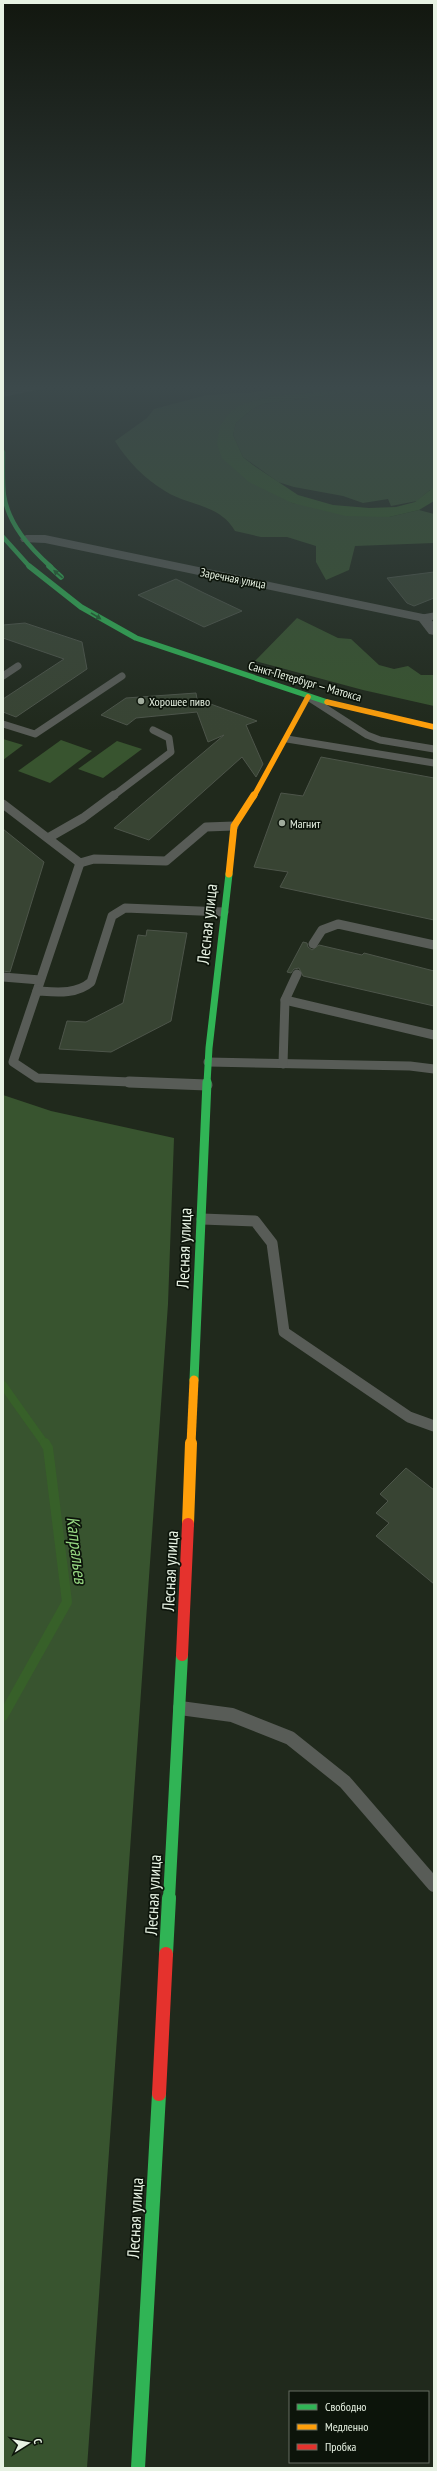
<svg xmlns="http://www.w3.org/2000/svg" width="437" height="2471" viewBox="0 0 437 2471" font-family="'PT Sans Narrow',sans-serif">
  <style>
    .green { fill: #38542f }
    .water { fill: #376029 }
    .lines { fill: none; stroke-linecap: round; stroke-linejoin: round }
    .stream-far1 { stroke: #376029; stroke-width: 8 }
    .stream { stroke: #376029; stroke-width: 10 }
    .building { fill: #384433; stroke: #4d554a }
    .lane-far3 { stroke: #585c57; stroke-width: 7 }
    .lane-far2 { stroke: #585c57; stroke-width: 9 }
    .lane-far1 { stroke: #585c57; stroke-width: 11 }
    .lane { stroke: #585c57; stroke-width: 14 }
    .street { fill: #585c57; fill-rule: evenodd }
    .fast-far5 { stroke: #30b455; stroke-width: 4.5 }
    .fast-far4 { stroke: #30b455; stroke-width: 5.5 }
    .fast-far3 { stroke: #30b455; stroke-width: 7 }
    .fast-far2 { stroke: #30b455; stroke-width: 9 }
    .fast-far1 { stroke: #30b455; stroke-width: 12 }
    .fast { stroke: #30b455; stroke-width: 14 }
    .slow-far3 { stroke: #ff9f0a; stroke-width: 5.5 }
    .slow-far2 { stroke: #ff9f0a; stroke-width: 7 }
    .slow-far1 { stroke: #ff9f0a; stroke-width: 9 }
    .slow { stroke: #ff9f0a; stroke-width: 12 }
    .jam-far1 { stroke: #e5322d; stroke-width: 12 }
    .jam { stroke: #e5322d; stroke-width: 14 }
    .oneway { fill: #1e6430 }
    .poi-dot { fill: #a1ac9d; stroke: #0c140a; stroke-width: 1.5 }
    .labels { text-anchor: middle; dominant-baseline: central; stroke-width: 3.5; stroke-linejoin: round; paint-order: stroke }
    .far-street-label { font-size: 12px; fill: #e7f2e3; stroke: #0c140a }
    .far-poi-label { font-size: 12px; fill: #e7f2e3; stroke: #0c140a; text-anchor: start }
    .near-street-label { font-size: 17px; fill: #e7f2e3; stroke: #0c140a }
    .near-water-label { font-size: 18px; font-style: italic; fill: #96d682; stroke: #0c140a }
  </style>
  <rect width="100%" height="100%" fill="#20291c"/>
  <!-- green -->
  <g class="green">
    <path d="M 296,385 L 392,385 L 272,396 L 245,403 L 217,444 L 292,503 L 389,517 L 419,510 L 434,514 L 434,543 L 355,546 L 349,570 L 326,580 L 316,562 L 316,546 L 287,537 L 261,537 L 235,531 C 220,504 188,506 165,491 C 144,478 128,462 115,441 L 147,418 L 154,409 L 207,395 L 256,392 Z"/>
    <polygon points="434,386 434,489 430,490 417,501 391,506 388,499 363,503 343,496 294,487 278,482 243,457 233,435 236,423 251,410 263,404 338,394"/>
    <polygon points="297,618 338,638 351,639 379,665 394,669 408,666 421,675 434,675 434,706 363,690 255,661"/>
    <polygon points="3,739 23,745 3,760"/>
    <polygon points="61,740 92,751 50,783 18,771"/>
    <polygon points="117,741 142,749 103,778 78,769"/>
    <polygon points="3,1095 51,1111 174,1138 168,1304 87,2468 3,2468"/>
  </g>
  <!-- water -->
  <polygon class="water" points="392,385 434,386 338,394 263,404 251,410 236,423 233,435 243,457 253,465 298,495 333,505 369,508 396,507 415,502 434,487 434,501 419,510 389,517 346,516 292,503 249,482 222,458 217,444 220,426 231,411 245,403 272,396"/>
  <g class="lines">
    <!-- stream-far1 -->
    <polyline class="stream-far1" points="3,1385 45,1444"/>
    <!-- stream -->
    <polyline class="stream" points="3,1716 67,1602 48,1448 45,1443"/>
  </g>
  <!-- building -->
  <g class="building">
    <polygon points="434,572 434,598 414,606 407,603 387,578"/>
    <polygon points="176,579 204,593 242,611 204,627 138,595"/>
    <polygon points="25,623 82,642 87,669 16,717 3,712 3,699 64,659 3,638 3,625"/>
    <polygon points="196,693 197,699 257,721 246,725 263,764 256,777 242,757 149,840 114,828 224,735 208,742 197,712 136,718 127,725 101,715 126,698"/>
    <polygon points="321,757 434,778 434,920 280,887 288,872 254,867 281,793 303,796"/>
    <polygon points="3,829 44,862 10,972 3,971"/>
    <polygon points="147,930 187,933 171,1021 111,1052 59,1049 67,1021 86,1022 123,1003 138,935 146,936"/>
    <polygon points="303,942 307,943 308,947 312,950 319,945 362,955 364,953 434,971 434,1006 303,976 299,968 294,969 291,973 287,972"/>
    <polygon points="406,1468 434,1490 434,1584 376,1536 389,1523 376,1513 388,1501 380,1494"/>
  </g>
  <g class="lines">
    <!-- lane-far3 -->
    <g class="lane-far3">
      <polyline points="423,618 434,616"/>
      <polyline points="3,676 18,666"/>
      <polyline points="308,697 367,735 380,740 434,749"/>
      <polyline points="3,724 35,734 122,676"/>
      <polyline points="287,739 434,763"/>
      <polyline points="113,796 171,752 169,738 153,730"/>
    </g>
    <!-- lane-far2 -->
    <g class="lane-far2">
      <polyline points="3,804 80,863 94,859 166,861 206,827 234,826"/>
      <polyline points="48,838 83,818 114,795"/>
      <polyline points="80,863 13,1062 37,1078 153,1083"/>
      <polyline points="313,944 322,930 338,924 434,945"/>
      <polyline points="3,977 40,980"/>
      <path d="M 37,991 C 55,992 76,995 91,982 L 112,916 L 125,908 L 224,912"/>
      <polyline points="285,1000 434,1035"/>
      <polyline points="208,1062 410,1066 434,1069"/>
      <polyline points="283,1064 285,1000 297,974"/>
    </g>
    <!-- lane-far1 -->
    <g class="lane-far1">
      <polyline points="129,1082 207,1085"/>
      <polyline points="202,1219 255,1221 272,1243 284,1332 409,1417 434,1426"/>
    </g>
    <!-- lane -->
    <polyline class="lane" points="180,1708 232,1715 290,1738 345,1782 434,1885"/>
    <!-- street -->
    <g class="street">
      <polygon points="35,385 60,385 3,397 3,391"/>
      <polygon points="26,535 45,535 423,614 428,615 434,623 434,635 429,634 419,621 45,543 22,542 20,539"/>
    </g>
    <!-- fast-far5 -->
    <g class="fast-far5">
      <path d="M 3,452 C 3,466 2,481 4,496 C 9,525 30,548 51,567"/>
      <polyline points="3,537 30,567"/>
    </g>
    <!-- fast-far4 -->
    <g class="fast-far4">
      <polyline points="29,566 81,607 136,638 327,702"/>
      <polyline points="49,566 61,577"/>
    </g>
    <!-- fast-far3 -->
    <polyline class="fast-far3" points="207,1083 209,1048 229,874"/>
    <!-- fast-far2 -->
    <polyline class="fast-far2" points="194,1380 207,1082"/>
    <!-- fast-far1 -->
    <polyline class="fast-far1" points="169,1899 182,1655"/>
    <!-- fast -->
    <g class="fast">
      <polyline points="166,1954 169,1898"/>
      <polyline points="138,2468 159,2094"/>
    </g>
    <!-- slow-far3 -->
    <g class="slow-far3">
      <polyline points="327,702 434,727"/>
      <polyline points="254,796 308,697"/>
    </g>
    <!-- slow-far2 -->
    <polyline class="slow-far2" points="229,874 234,826 254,795"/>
    <!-- slow-far1 -->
    <polyline class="slow-far1" points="191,1444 194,1380"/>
    <!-- slow -->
    <polyline class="slow" points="188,1524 191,1443"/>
    <!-- jam-far1 -->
    <polyline class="jam-far1" points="182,1655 188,1524"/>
    <!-- jam -->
    <polyline class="jam" points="159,2094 166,1954"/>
  </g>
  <!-- one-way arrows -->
  <defs><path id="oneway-solid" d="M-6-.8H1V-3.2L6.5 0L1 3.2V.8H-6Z"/></defs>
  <g class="oneway">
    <use href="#oneway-solid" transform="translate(58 574) rotate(-140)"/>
    <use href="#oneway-solid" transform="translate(96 616) rotate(32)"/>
  </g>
  <!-- sky -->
  <linearGradient id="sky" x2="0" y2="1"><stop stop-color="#12170f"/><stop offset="0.53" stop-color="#3c494b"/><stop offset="1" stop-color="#3c494b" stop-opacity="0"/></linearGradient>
  <rect width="437" height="731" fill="url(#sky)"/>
  <!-- markers -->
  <g class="poi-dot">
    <circle cx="141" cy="701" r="4"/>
    <circle cx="282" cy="823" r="4"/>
  </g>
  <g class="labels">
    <!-- far-street labels -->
    <g class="far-street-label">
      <text transform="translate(233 578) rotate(11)">Заречная улица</text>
      <text transform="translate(305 681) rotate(16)">Санкт-Петербург — Матокса</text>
    </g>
    <!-- far-poi labels -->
    <g class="far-poi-label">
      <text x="149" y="701">Хорошее пиво</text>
      <text x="290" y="823">Магнит</text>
    </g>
    <!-- near-street labels -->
    <g class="near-street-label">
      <text transform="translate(207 924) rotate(-84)">Лесная улица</text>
      <text transform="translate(184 1248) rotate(-88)">Лесная улица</text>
      <text transform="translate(170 1571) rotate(-87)">Лесная улица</text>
      <text transform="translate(153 1895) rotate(-87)">Лесная улица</text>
      <text transform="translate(135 2218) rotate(-87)">Лесная улица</text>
    </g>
    <!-- near-water labels -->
    <g class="near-water-label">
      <text transform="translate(77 1550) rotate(83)">Капральев</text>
    </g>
  </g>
  <!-- border -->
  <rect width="437" height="2471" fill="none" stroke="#e7f2e3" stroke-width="8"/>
  <!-- legend -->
  <rect x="289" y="2391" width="140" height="72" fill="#0c140a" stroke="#646d61"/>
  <rect x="297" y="2404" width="20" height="6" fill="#30b455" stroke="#646d61"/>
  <text x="325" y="2411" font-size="12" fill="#e7f2e3">Свободно</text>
  <rect x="297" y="2424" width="20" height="6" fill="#ff9f0a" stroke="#646d61"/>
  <text x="325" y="2431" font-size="12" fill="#e7f2e3">Медленно</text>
  <rect x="297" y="2444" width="20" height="6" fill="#e5322d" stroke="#646d61"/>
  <text x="325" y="2451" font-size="12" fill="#e7f2e3">Пробка</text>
  <!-- north arrow -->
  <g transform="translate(28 2443) rotate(79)" stroke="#0c140a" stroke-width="3" paint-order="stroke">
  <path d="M0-3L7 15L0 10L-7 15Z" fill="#e7f2e3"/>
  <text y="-6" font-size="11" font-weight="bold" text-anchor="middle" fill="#e7f2e3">С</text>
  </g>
</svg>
